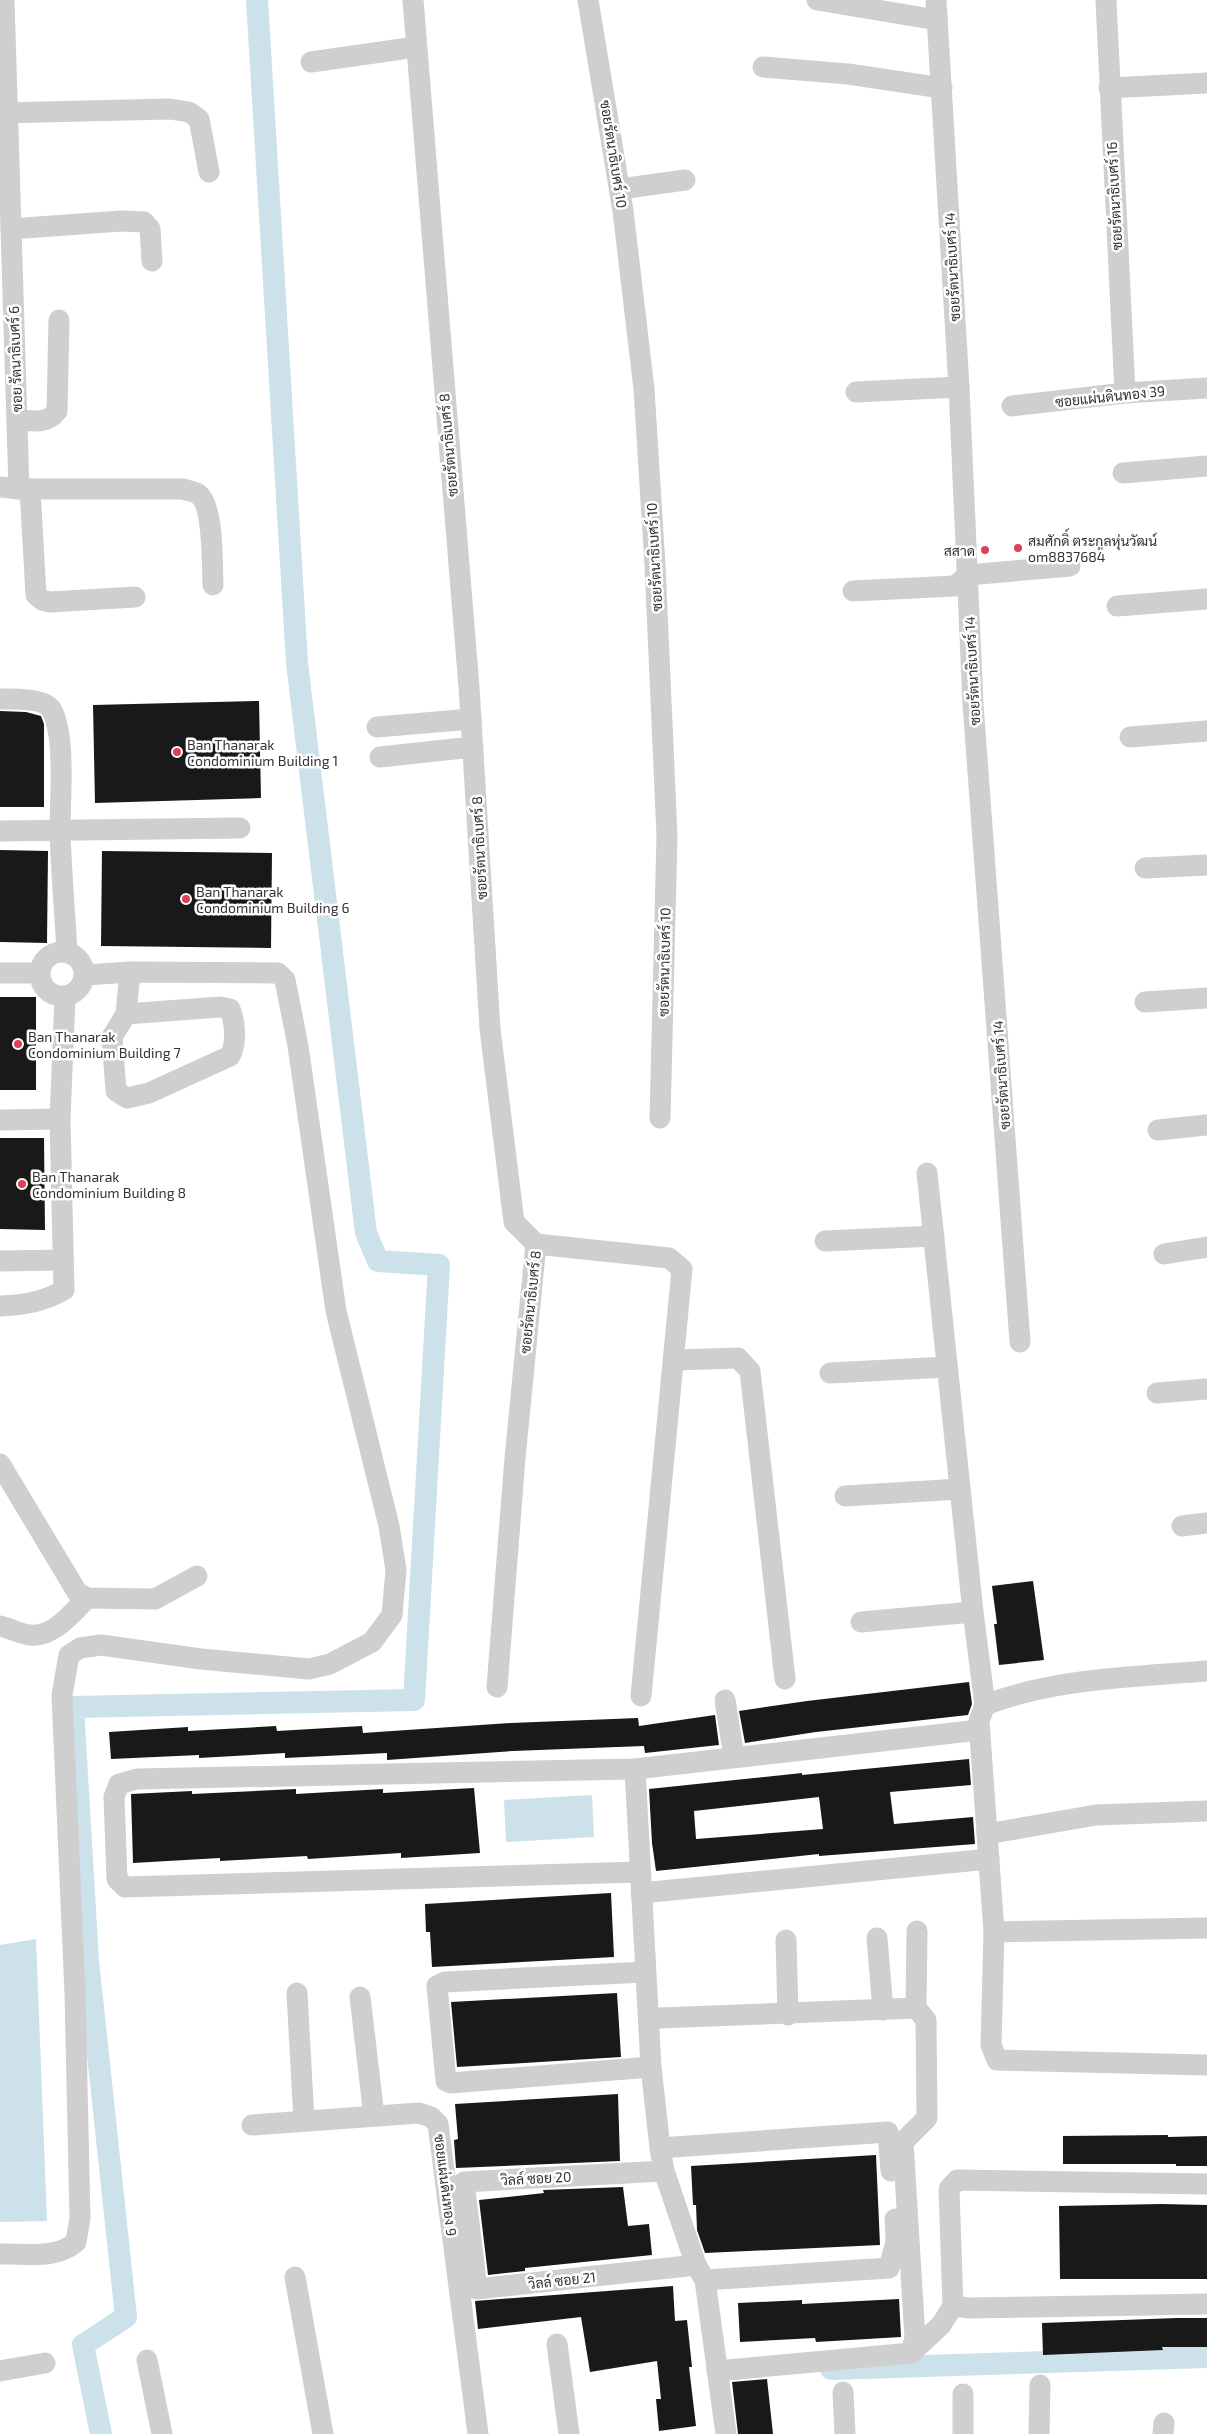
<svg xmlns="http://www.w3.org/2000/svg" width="1207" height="2434" viewBox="0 0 1207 2434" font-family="'Exo 2',Sarabun,sans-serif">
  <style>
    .water { fill: #cce1ea }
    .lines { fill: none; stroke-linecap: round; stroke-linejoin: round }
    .canal { stroke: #cce1ea; stroke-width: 22 }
    .building { fill: #191919; fill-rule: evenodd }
    .minor { stroke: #cfcfcf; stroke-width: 21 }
    .poi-dot { fill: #dc4158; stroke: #fff; stroke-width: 2 }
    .labels { text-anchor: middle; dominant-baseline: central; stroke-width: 5; stroke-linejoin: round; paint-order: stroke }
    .street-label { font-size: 14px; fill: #323232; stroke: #fff }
    .poi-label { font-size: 14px; fill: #323232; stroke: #fff; text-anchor: start }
  </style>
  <rect width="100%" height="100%" fill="#fff"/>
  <!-- water -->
  <g class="water">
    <polygon points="592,1795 594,1837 506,1842 504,1800"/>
    <polygon points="36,1939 47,2221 0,2222 0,1945"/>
  </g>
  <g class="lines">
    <!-- canal -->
    <g class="canal">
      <polyline points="831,2369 1207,2357"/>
      <polyline points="101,2434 83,2345 126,2317 88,1961 73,1707 414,1700 439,1265 378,1261 366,1233 297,663 257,0"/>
    </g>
  </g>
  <!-- building -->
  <g class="building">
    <polygon points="259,701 261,798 95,803 93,705"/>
    <polygon points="0,711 26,712 41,716 44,724 44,807 0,807"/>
    <polygon points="0,850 48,851 47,943 0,942"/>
    <polygon points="102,851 272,853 271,948 101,946"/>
    <rect x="0" y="997" width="36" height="93"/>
    <polygon points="0,1138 44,1138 45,1230 0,1229"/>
    <polygon points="1033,1581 1044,1660 999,1665 994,1624 997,1624 992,1586"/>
    <polygon points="969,1682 972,1704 968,1715 816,1732 745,1743 739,1711 807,1701"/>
    <polygon points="715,1715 719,1745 645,1753 644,1746 513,1751 387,1760 387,1753 285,1758 285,1753 199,1758 199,1755 111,1759 109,1732 188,1727 188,1731 276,1726 277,1731 362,1726 363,1733 511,1723 638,1718 639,1726"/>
    <path d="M 969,1759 L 971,1785 L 890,1792 L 894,1824 L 973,1817 L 975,1844 L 819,1856 L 819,1854 L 656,1871 L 652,1843 L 649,1789 L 802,1773 L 802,1775 ZM 819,1797 L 823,1829 L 696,1839 L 694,1811 Z"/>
    <polygon points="474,1788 480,1853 401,1858 401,1853 308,1859 307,1856 220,1861 220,1858 133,1863 131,1794 192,1791 192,1794 296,1789 296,1794 383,1789 383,1793"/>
    <polygon points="611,1893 614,1957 432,1967 430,1932 426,1932 425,1904"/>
    <polygon points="617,1993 621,2057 457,2067 451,2002"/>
    <polygon points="618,2094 620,2161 456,2168 454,2140 458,2139 455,2104"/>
    <polygon points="1168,2135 1168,2137 1207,2136 1207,2166 1176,2166 1176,2164 1063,2164 1063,2136"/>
    <polygon points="876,2155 880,2245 705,2253 697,2230 696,2205 693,2205 691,2166"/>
    <polygon points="623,2187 628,2226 649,2224 652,2255 525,2268 525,2271 488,2275 479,2200 544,2193 543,2190"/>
    <polygon points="1161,2204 1207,2205 1207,2279 1060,2279 1059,2206"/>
    <polygon points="673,2286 675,2321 687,2320 692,2367 689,2367 696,2426 659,2431 656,2399 661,2399 657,2361 590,2372 581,2317 478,2329 475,2301"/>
    <polygon points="899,2299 901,2337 816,2342 815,2338 740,2342 738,2303 802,2300 802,2304"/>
    <polygon points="1177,2318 1207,2318 1207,2347 1162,2347 1163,2350 1043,2355 1042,2323"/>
    <polygon points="767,2379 773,2434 738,2434 732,2382"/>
  </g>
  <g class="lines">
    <!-- minor -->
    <g class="minor">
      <polyline points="4,0 19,489"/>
      <polyline points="413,0 469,687 490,1029 514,1222 536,1244 515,1458 497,1687"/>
      <polyline points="588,0 623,211 644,389 655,565 667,836 660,1118"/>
      <polyline points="817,0 937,20"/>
      <polyline points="936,0 959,387 973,704 1020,1342"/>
      <polyline points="1106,0 1125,393"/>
      <polyline points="311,62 416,47"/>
      <polyline points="763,67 848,74 942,88"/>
      <polyline points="1109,88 1207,83"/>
      <polyline points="0,113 170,109 189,112 199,119 209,172"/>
      <polyline points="620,189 685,180"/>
      <polyline points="11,229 121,221 144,222 150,229 152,261"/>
      <polyline points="856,392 959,387"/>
      <polyline points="1012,406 1125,393 1207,388"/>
      <path d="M 17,419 C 33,421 46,425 57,411 L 59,320"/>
      <polyline points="1123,473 1207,466"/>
      <path d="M 0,487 L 19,489 L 183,489 C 187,491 194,491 198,494 C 214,505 212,565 213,585"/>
      <polyline points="30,489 36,595 42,600 50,602 135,597"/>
      <polyline points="853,591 955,586 968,575 1070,566"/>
      <polyline points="1117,606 1207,599"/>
      <path d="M 0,699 C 12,699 44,698 51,709 C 66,733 60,801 60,830 C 61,871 65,912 67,953"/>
      <polyline points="377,727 471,719"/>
      <polyline points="1130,737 1207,731"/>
      <polyline points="380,757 473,747"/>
      <polyline points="0,831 240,828"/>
      <polyline points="1145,868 1207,865"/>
      <circle cx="62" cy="974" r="22"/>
      <polyline points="0,973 40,973"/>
      <polyline points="1145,1002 1207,998"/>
      <path d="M 126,1014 L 112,1037 L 116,1091 L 127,1098 L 149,1093 L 230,1056 C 237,1044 235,1021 230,1009 L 220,1007 L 126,1014 L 130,972"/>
      <polyline points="0,1120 60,1119"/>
      <polyline points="1158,1130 1207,1125"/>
      <polyline points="927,1173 973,1612 985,1705 979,1721 994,1932 991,2045 997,2060 1207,2065"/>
      <polyline points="825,1241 934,1236"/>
      <polyline points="536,1244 669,1258 682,1269 641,1696"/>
      <polyline points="1164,1254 1207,1247"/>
      <polyline points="0,1261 63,1260"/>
      <path d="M 0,1306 C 24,1305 43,1302 64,1290 L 60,1119 L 65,997"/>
      <polyline points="674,1360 738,1358 750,1371 785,1679"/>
      <polyline points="830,1373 947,1367"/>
      <polyline points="1157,1393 1207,1389"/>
      <polyline points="0,1464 77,1592 87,1598 155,1599 197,1576"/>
      <polyline points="845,1496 960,1489"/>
      <polyline points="1182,1526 1207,1523"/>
      <polyline points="861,1622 973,1612"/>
      <path d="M 0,1626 C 10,1628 20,1634 30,1635 C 53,1638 73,1612 87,1598"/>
      <polyline points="725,1700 734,1757"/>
      <path d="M 985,1705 C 1055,1678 1133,1677 1207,1671"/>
      <polyline points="635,1769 651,2067 660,2148 664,2171 696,2265 705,2280 726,2434"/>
      <polyline points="987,1834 1096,1815 1207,1811"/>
      <polyline points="640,1872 125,1887 117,1879 114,1797 119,1784 137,1779 635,1769 979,1730"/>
      <polyline points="641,1893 989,1859"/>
      <polyline points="994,1932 1207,1928"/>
      <polyline points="877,1938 883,2010"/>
      <polyline points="786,1940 788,2015"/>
      <polyline points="645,1972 445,1982 437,1986 446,2081 451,2083 651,2067"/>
      <polyline points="297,1993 304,2121"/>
      <polyline points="360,1997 374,2116"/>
      <polyline points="916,2008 917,1931"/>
      <polyline points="659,2018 916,2008 926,2020 927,2118 903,2142 915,2338 911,2353 717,2371"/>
      <polyline points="252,2125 419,2113 431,2117 438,2124 478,2434"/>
      <polyline points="660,2148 888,2132 891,2171"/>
      <polyline points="664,2171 464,2182 477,2289 696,2265"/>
      <path d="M 0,2254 C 25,2253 56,2260 76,2242 L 80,2218 L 75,1994 L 62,1695 L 69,1655 L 80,1648 L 101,1645 L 201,1659 L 309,1669 L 330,1664 L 372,1642 L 392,1615 L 396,1570 L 389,1526 L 336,1311 L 298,1046 L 285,980 L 278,973 L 130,972 L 85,975"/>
      <polyline points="295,2277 323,2434"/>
      <polyline points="705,2280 889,2268 896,2242 895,2219"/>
      <polyline points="953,2306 969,2308 1207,2304"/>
      <polyline points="557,2344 569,2434"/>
      <polyline points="911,2353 941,2325 953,2306 949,2189 957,2180 1207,2184"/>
      <polyline points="147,2360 162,2434"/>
      <polyline points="0,2371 45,2363"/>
      <polyline points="843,2392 845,2434"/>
      <polyline points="963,2434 963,2394"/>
      <polyline points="1039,2434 1040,2385"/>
      <polyline points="1163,2434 1164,2423"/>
    </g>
  </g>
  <!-- markers -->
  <g class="poi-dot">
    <circle cx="1018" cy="548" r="5"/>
    <circle cx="985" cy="550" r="5"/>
    <circle cx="177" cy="752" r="5"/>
    <circle cx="186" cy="899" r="5"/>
    <circle cx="18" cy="1044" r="5"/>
    <circle cx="22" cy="1184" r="5"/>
  </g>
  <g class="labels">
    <!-- street labels -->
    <g class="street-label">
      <text transform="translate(614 154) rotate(81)">ซอยรัตนาธิเบศร์ 10</text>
      <text transform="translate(1114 196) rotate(-93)">ซอยรัตนาธิเบศร์ 16</text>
      <text transform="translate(952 267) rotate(-93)">ซอยรัตนาธิเบศร์ 14</text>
      <text transform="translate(15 359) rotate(-92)">ซอย รัตนาธิเบศร์ 6</text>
      <text transform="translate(1110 396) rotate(-6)">ซอยแผ่นดินทอง 39</text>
      <text transform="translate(448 445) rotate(-95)">ซอยรัตนาธิเบศร์ 8</text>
      <text transform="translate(654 557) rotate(-93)">ซอยรัตนาธิเบศร์ 10</text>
      <text transform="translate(972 671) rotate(-93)">ซอยรัตนาธิเบศร์ 14</text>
      <text transform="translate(479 848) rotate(-93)">ซอยรัตนาธิเบศร์ 8</text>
      <text transform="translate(664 962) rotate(-89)">ซอยรัตนาธิเบศร์ 10</text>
      <text transform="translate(1001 1075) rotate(-94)">ซอยรัตนาธิเบศร์ 14</text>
      <text transform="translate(530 1302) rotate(-84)">ซอยรัตนาธิเบศร์ 8</text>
      <text transform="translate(536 2178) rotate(-3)">วิลล์ ซอย 20</text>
      <text transform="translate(446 2185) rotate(83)">ซอยแผ่นดินทอง 9</text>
      <text transform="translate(562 2280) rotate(-6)">วิลล์ ซอย 21</text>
    </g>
    <!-- poi labels -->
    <g class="poi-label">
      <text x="1028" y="540">สมศักดิ์ ตระกูลหุ่นวัฒน์<tspan x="1028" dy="16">om8837684</tspan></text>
      <text x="975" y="550" text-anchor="end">สสาด</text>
      <text x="187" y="744">Ban Thanarak<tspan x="187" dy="16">Condominium Building 1</tspan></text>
      <text x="196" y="891">Ban Thanarak<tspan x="196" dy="16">Condominium Building 6</tspan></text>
      <text x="28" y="1036">Ban Thanarak<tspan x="28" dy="16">Condominium Building 7</tspan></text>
      <text x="32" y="1176">Ban Thanarak<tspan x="32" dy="16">Condominium Building 8</tspan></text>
    </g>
  </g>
</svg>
